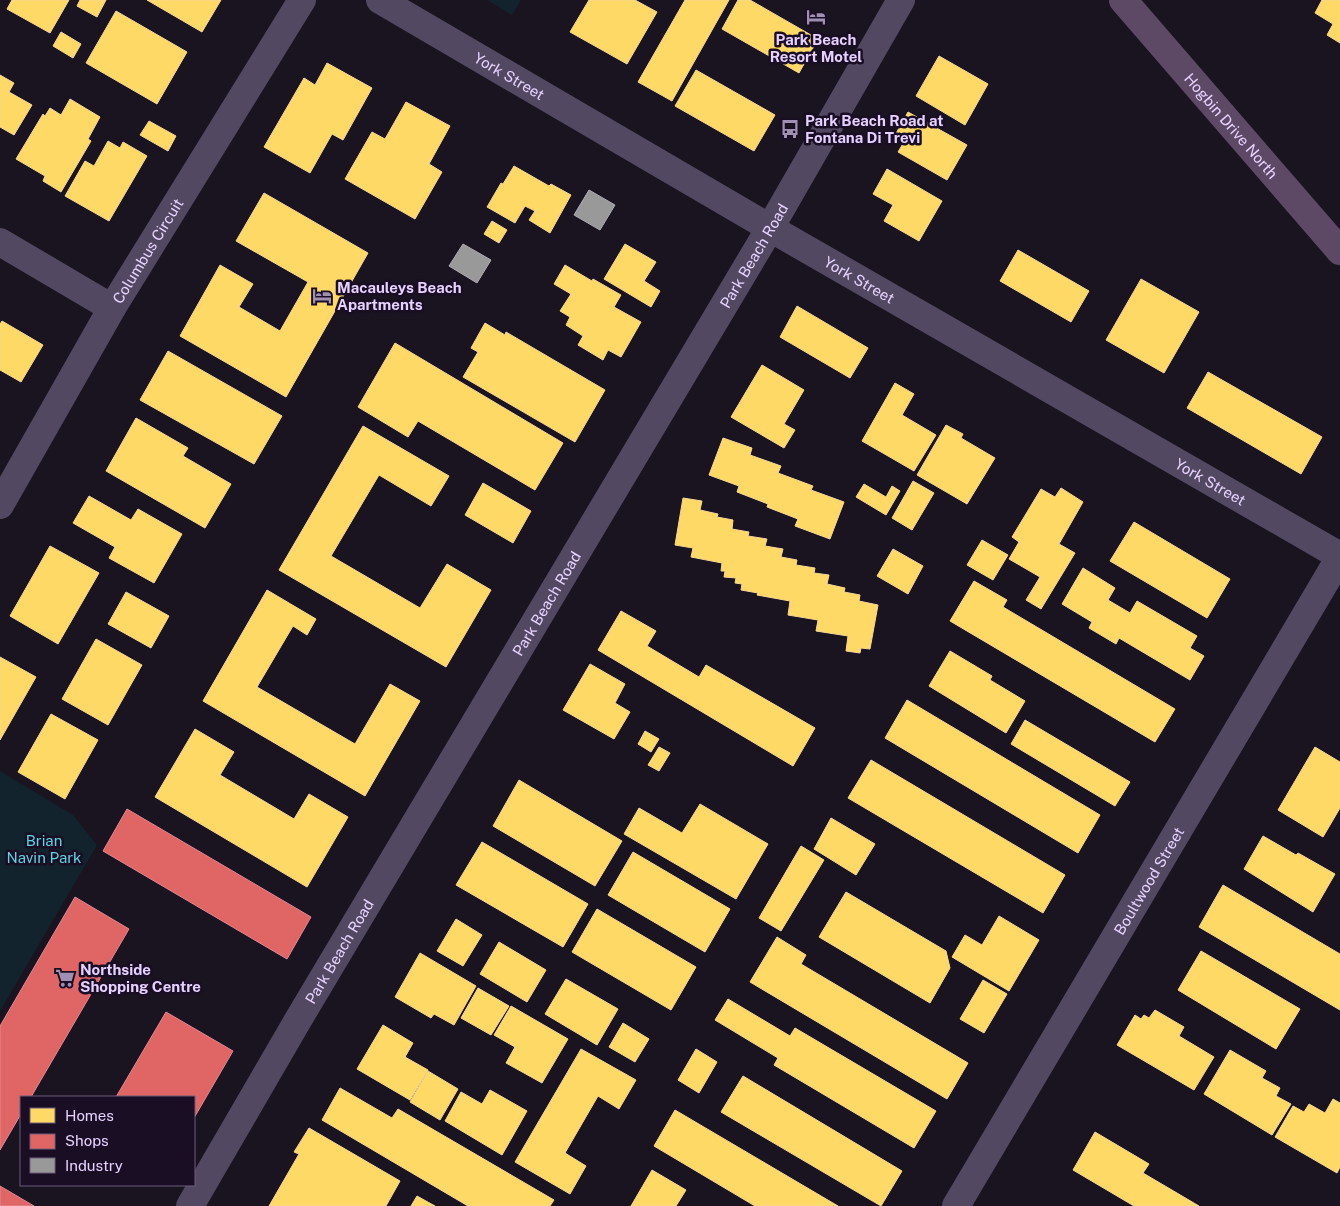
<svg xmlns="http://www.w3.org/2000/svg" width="1340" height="1206" viewBox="0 0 1340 1206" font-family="'Public Sans',sans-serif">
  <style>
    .green { fill: #12232d }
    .homes { fill: #ffd966; stroke: #f8d794 }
    .shops { fill: #e06666; stroke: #e28694 }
    .industry { fill: #999; stroke: #b0aab8 }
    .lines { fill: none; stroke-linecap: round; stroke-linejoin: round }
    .minor { stroke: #524861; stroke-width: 28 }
    .major { stroke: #5d4966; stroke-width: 28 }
    .labels { text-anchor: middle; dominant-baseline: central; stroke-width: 5; stroke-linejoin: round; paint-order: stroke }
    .poi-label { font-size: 15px; font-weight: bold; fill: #e7d2ff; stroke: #1a0e25; text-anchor: start }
    .street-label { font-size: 15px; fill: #e7d2ff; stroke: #1a0e25 }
    .park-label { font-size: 15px; fill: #5bd5e2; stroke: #1a0e25 }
  </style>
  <rect width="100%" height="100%" fill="#1a1320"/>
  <!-- green -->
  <g class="green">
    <polygon points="487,0 521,0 512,15"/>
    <polygon points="0,771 73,815 97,845 0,1011"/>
  </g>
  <!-- homes -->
  <g class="homes">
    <polygon points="12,0 69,0 50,33 7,9"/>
    <polygon points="80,0 106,0 97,17 77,6"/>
    <polygon points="147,0 221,0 202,32"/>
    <polygon points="589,0 635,0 657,12 627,64 570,32"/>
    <polygon points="685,0 729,0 672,101 638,82"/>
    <polygon points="738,0 750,0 818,39 799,73 722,29"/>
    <polygon points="1322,0 1340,0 1340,43 1327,35 1333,24 1315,13"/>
    <polygon points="116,11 187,52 157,104 86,63"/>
    <polygon points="61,32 81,44 73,58 53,46"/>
    <polygon points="939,56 988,84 965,125 916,96"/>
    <polygon points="327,63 372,88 343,140 332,134 310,173 264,147 304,78 315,85"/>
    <polygon points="696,70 775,115 754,151 675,106"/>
    <polygon points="0,75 14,83 9,92 32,105 14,135 0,127"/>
    <polygon points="70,99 100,117 88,139 91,141 61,192 43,181 45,176 16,159 43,114 45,116 50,108 61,115"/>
    <polygon points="406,102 450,126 429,164 442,172 415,219 345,179 372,132 385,139"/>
    <polygon points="908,112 967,145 947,180 898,152 904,142 894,137"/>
    <polygon points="149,121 176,136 168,151 140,135"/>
    <polygon points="108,141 120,148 123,142 147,156 109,221 65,196 85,161 94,166"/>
    <polygon points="514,166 549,186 551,184 571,195 550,233 529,220 535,211 525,206 515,223 487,207 501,183 503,184"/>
    <polygon points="887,169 942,201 919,241 884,221 893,205 873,194"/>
    <polygon points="264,193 368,253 286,397 180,336 220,265 253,284 239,307 280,331 308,282 236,241"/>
    <polygon points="492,221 507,230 499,243 484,234"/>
    <polygon points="625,244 656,262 644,281 660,291 651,307 604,279"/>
    <polygon points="1018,250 1089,291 1071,322 1000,281"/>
    <polygon points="565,265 592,281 593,279 621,295 614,307 641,322 621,357 608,350 603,360 578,345 583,336 566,325 570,317 560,311 571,294 554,284"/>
    <polygon points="1141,279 1199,312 1164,373 1106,340"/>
    <polygon points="797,306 868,348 850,378 780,337"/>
    <polygon points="2,321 43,345 21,382 0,370 0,324"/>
    <polygon points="485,323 505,335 506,332 605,390 575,442 463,377 478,352 471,348"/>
    <polygon points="395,343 563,443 535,490 418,421 408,437 358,407"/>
    <polygon points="168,351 282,416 254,464 140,400"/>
    <polygon points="762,365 804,390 784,424 795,430 784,448 731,417"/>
    <polygon points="1208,372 1322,437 1301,474 1187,408"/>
    <polygon points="895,383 914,394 902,415 936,435 914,471 862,441"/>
    <polygon points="136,418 188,448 183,456 231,484 205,528 106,471"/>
    <polygon points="946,425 963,434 961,438 995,458 967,504 917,475"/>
    <polygon points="363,426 449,476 431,506 379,475 331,556 420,608 447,564 491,590 446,667 279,570"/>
    <polygon points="723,438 752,448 750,455 781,466 778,473 813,486 811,490 844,502 830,539 795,526 798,519 767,507 768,504 737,492 739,486 709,475"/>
    <polygon points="913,481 934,493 912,530 892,518"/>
    <polygon points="483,483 531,511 513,543 465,515"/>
    <polygon points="864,484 886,497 892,486 900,491 886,515 856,497"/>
    <polygon points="1061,488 1083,502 1059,544 1075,553 1041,609 1026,600 1040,577 1009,559 1019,542 1012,537 1041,489 1055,497"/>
    <polygon points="89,496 131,520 138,509 182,534 154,583 109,558 115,547 73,523"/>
    <polygon points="683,498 702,501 700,510 718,514 717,517 733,520 732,529 749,532 748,536 767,539 765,546 783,549 781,557 797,560 796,565 815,568 814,573 829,575 827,584 845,588 844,592 860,595 859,601 878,605 870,649 861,648 860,653 846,651 848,636 816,631 818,620 788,615 790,601 757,595 758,593 741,590 742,584 735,583 736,578 724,577 725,571 721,571 722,563 691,557 693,548 675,545"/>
    <polygon points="1134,522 1230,579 1207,618 1110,561"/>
    <polygon points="982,540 1008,555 993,580 967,565"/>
    <polygon points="50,546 99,573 58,644 10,616"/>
    <polygon points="893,549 923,566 908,594 877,576"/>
    <polygon points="1083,568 1115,588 1108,600 1130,613 1137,601 1197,636 1190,648 1204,656 1190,680 1119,638 1116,644 1089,628 1092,622 1062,604"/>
    <polygon points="974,581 1007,600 1003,607 1175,709 1155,742 950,621"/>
    <polygon points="267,590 316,619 307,635 293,626 257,687 355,744 390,684 420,701 365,796 203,701"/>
    <polygon points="126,592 169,616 151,648 108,624"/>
    <polygon points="621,611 656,631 647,646 699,677 706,665 815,728 793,766 598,650"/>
    <polygon points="96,639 142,665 108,725 62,699"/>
    <polygon points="950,651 992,676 990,680 1025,701 1006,733 929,686"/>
    <polygon points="0,657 36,677 0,740"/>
    <polygon points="590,664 625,684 615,703 630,712 614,739 563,710"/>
    <polygon points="907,700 1100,815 1078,853 885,738"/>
    <polygon points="51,714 98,740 65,799 18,772"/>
    <polygon points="1025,720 1130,782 1115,806 1011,744"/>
    <polygon points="195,729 234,752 220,775 294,819 309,794 348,817 307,887 155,797"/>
    <polygon points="645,731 659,739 651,752 638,744"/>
    <polygon points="659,747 670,753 659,771 648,765"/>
    <polygon points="1315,747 1340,762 1340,808 1323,837 1278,810"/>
    <polygon points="871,760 1065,875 1043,913 848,798"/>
    <polygon points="519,780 622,841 595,886 493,826"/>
    <polygon points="700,804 768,844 736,899 624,834 639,808 682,833"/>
    <polygon points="831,818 875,844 856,875 814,849"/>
    <polygon points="1263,836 1296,855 1298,853 1335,874 1313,912 1244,869"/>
    <polygon points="482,842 588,904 563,947 456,885"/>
    <polygon points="801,846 824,860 781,931 759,918"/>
    <polygon points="633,852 730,909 705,952 608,895"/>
    <polygon points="1223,885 1340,954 1340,1010 1199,927"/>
    <polygon points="846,892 946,951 950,968 930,1003 819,937"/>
    <polygon points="597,909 696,967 671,1010 572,952"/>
    <polygon points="999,916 1039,940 1009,991 952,957 965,935 982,945"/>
    <polygon points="456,919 482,935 463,966 437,951"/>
    <polygon points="777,937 806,955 801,964 968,1063 947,1099 750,982"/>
    <polygon points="499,942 546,970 527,1002 480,974"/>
    <polygon points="1201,951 1300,1009 1276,1049 1178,990"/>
    <polygon points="420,953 476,986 454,1025 434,1014 431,1018 395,997"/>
    <polygon points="566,979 618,1009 597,1045 545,1014"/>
    <polygon points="983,980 1007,994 984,1033 960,1019"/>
    <polygon points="478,988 509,1006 491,1035 461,1018"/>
    <polygon points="728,999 790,1036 795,1028 936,1111 914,1148 774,1065 778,1058 715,1020"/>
    <polygon points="511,1006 568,1039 542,1083 506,1063 515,1047 494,1035"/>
    <polygon points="1155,1010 1184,1027 1179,1036 1214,1057 1194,1090 1117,1045 1135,1015 1141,1019 1144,1015 1149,1018"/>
    <polygon points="623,1023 649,1039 635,1062 609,1047"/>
    <polygon points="383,1025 413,1043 405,1057 428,1070 410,1100 357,1069"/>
    <polygon points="581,1049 636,1080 619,1109 598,1096 565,1153 586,1166 570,1194 515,1162"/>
    <polygon points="696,1049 717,1062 699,1093 678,1080"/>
    <polygon points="1230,1050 1266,1071 1262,1078 1280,1088 1276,1096 1291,1104 1272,1135 1204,1094"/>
    <polygon points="428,1071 458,1089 440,1120 410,1102"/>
    <polygon points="743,1076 902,1171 881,1206 721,1112"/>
    <polygon points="340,1088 392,1118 398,1109 554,1200 550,1206 468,1206 322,1120"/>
    <polygon points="490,1090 527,1111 502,1155 445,1121 461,1092 482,1104"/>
    <polygon points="1333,1099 1340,1103 1340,1167 1337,1173 1275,1137 1293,1106 1304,1112 1309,1104 1325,1113"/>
    <polygon points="675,1110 838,1206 755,1206 654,1146"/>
    <polygon points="309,1128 400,1181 386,1206 269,1206 299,1154 294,1152"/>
    <polygon points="1095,1132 1149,1164 1143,1173 1199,1206 1134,1206 1073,1170"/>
    <polygon points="652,1170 686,1190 676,1206 631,1206"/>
    <polygon points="417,1196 435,1206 411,1206"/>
  </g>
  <!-- shops -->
  <g class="shops">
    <polygon points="127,809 311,917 287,959 103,851"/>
    <polygon points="75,897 129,929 31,1097 21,1097 21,1114 0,1150 0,1026"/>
    <polygon points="166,1012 233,1051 194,1118 194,1097 116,1097"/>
    <polygon points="0,1186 34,1206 0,1206"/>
  </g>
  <!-- industry -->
  <g class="industry">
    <polygon points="589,190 615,205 600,230 574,215"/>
    <polygon points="463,244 491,260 477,283 449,266"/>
  </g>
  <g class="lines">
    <!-- minor -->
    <g class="minor">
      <path id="s1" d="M 380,0 L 770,228 L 1340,556"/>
      <polyline points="0,242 112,308"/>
      <path id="s2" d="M 0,505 L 112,308 L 302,0"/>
      <path id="s3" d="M 190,1206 L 298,1020 L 770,228 L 901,0"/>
      <path id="s4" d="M 956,1206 L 1340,557"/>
    </g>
    <!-- major -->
    <path class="major" id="s5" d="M 1123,0 L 1340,251"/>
  </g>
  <!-- icons -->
  <defs>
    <g id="hotel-bare" transform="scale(1.5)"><path d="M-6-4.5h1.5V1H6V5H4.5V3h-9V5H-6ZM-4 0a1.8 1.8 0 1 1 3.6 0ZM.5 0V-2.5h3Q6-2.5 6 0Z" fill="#9f8fb1" stroke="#1a0e25" stroke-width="2.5" paint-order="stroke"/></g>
    <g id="bus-bare" transform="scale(1.5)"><path d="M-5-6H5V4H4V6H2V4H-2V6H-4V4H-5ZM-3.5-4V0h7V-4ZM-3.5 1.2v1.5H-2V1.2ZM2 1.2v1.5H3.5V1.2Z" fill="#9f8fb1" stroke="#1a0e25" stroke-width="2.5" paint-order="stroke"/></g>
    <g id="supermarket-bare" transform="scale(1.5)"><path d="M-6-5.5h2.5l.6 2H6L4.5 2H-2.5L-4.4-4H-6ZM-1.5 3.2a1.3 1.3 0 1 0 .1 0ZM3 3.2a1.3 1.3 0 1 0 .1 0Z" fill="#9f8fb1" stroke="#1a0e25" stroke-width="2.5" paint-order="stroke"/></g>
  </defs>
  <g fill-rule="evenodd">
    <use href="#hotel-bare" x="816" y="17"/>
    <use href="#bus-bare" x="790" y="129"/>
    <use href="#hotel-bare" x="322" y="296"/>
    <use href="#supermarket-bare" x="65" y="978"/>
  </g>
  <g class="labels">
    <!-- poi labels -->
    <g class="poi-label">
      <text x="816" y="39" text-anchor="middle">Park Beach<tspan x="816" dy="17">Resort Motel</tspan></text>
      <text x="805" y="120">Park Beach Road at<tspan x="805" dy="17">Fontana Di Trevi</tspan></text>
      <text x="337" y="287">Macauleys Beach<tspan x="337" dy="17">Apartments</tspan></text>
      <text x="80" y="969">Northside<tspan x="80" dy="17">Shopping Centre</tspan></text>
    </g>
    <!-- street labels -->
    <g class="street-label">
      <text stroke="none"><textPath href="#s1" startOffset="150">York Street</textPath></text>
      <text stroke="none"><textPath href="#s5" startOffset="166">Hogbin Drive North</textPath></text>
      <text stroke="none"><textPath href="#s2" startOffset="294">Columbus Circuit</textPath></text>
      <text stroke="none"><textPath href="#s3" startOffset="1105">Park Beach Road</textPath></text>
      <text stroke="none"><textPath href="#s1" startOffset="555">York Street</textPath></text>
      <text stroke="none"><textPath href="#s1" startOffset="960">York Street</textPath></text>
      <text stroke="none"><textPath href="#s3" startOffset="700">Park Beach Road</textPath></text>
      <text stroke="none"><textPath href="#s4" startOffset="378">Boultwood Street</textPath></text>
      <text stroke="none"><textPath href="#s3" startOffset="295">Park Beach Road</textPath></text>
    </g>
    <!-- park labels -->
    <g class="park-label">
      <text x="44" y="840">Brian<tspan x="44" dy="17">Navin Park</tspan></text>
    </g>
  </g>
  <!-- legend -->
  <rect x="20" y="1096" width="175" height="90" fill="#1a0e25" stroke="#6c5c7c"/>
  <rect x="30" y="1108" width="25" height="15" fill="#ffd966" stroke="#6c5c7c"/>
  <text x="65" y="1121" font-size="15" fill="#e7d2ff">Homes</text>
  <rect x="30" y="1134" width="25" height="15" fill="#e06666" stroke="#6c5c7c"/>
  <text x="65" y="1146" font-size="15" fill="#e7d2ff">Shops</text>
  <rect x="30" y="1158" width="25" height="15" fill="#999999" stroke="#6c5c7c"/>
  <text x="65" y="1171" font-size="15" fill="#e7d2ff">Industry</text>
</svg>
